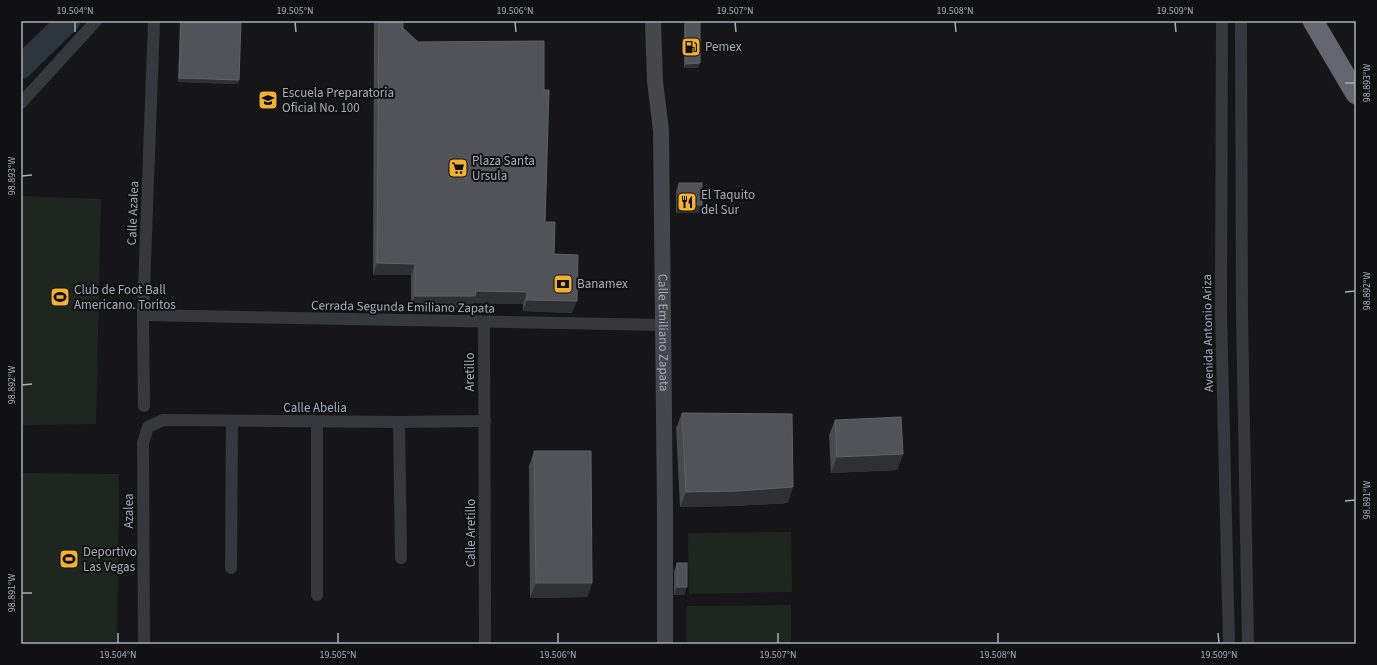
<svg xmlns="http://www.w3.org/2000/svg" width="1377" height="665" viewBox="0 0 1377 665" font-family="'Source Sans 3',sans-serif">
  <style>
    .green { fill: #1e261f }
    .lines { fill: none; stroke-linecap: round; stroke-linejoin: round }
    .river { stroke: #2c353c; stroke-width: 24 }
    .street { stroke: #37383d; stroke-width: 12 }
    .secondary { stroke: #45474d; stroke-width: 16 }
    .highway { stroke: #63666e; stroke-width: 21 }
    .wall { fill: #47494d }
    .shaded-wall { fill: #2f3033 }
    .building { fill: #525359; stroke: #5f6168 }
    .ticks { fill: none; stroke: #a8adb8; stroke-width: 1.5 }
    .labels { text-anchor: middle; dominant-baseline: central; stroke-width: 4; stroke-linejoin: round; paint-order: stroke }
    .poi-label { font-size: 13px; fill: #a8adb8; stroke: #111113; text-anchor: start }
    .street-label { font-size: 13px; fill: #a8adb8; stroke: #111113 }
    .neatline { fill: none; stroke: #a8adb8; stroke-width: 1.5 }
    .ticks-label { font-size: 10px; text-anchor: middle; fill: #a8adb8 }
  </style>
  <rect width="100%" height="100%" fill="#161618"/>
  <!-- green -->
  <g class="green">
    <polygon points="21,196 101,199 96,424 21,425"/>
    <polygon points="21,473 119,474 117,644 21,644"/>
    <polygon points="791,532 792,592 689,594 688,533"/>
    <polygon points="791,605 791,644 687,644 687,606"/>
  </g>
  <g class="lines">
    <!-- river -->
    <polyline class="river" points="21,67 68,21"/>
    <!-- street -->
    <g class="street">
      <polyline points="1222,21 1221,313 1229,644"/>
      <polyline points="1241,21 1242,315 1248,644"/>
      <polyline points="21,103 96,21"/>
      <polyline points="143,315 663,325"/>
      <polyline points="484,322 485,644"/>
      <polyline points="144,406 143,315 154,21"/>
      <polyline points="317,422 317,595"/>
      <polyline points="399,422 401,558"/>
      <polyline points="231,568 232,422"/>
      <polyline points="144,644 143,443 148,427 163,420 399,422 485,421"/>
    </g>
    <!-- secondary -->
    <path class="secondary" id="s1" d="M 653,21 L 655,81 L 661,131 L 665,509 L 665,644"/>
    <!-- highway -->
    <polyline class="highway" points="1313,21 1356,94"/>
  </g>
  <!-- wall -->
  <g class="wall">
    <polygon points="180,21 241,21 238,84 178,82"/>
    <polygon points="374,21 403,21 403,28 545,222 554,254 572,313 523,311 523,304 473,303 471,308 411,307 411,275 373,275"/>
    <polygon points="685,22 700,63 698,68 684,68 684,26"/>
    <polygon points="679,183 699,213 676,213 676,191"/>
    <polygon points="682,413 788,503 733,506 680,507 676,428"/>
    <polygon points="835,420 903,454 897,470 831,473 829,435"/>
    <polygon points="534,451 592,583 587,597 530,598 529,466"/>
    <polygon points="677,563 684,595 674,595 674,571"/>
  </g>
  <!-- shaded-wall -->
  <g class="shaded-wall">
    <polygon points="715,21 741,21 740,22 715,22"/>
    <polygon points="700,63 698,68 684,68 686,64"/>
    <polygon points="179,78 239,80 238,84 178,82"/>
    <polygon points="679,205 702,205 699,213 676,213"/>
    <polygon points="377,263 415,264 411,275 373,275"/>
    <polygon points="476,291 527,292 523,304 473,303 471,308 411,307 415,296"/>
    <polygon points="527,300 577,301 572,313 523,311"/>
    <polygon points="903,454 897,470 831,473 837,457"/>
    <polygon points="793,487 788,503 733,506 680,507 686,492"/>
    <polygon points="536,583 592,583 587,597 530,598"/>
    <polygon points="677,587 687,587 684,595 674,595"/>
  </g>
  <!-- building -->
  <g class="building">
    <polygon points="181,21 241,21 239,80 179,78"/>
    <polygon points="379,21 403,21 403,28 418,42 544,41 544,90 549,90 545,222 555,222 554,254 578,255 577,301 527,300 527,292 476,291 475,296 415,296 415,264 377,263"/>
    <polygon points="685,22 700,22 700,63 686,64"/>
    <rect x="679" y="183" width="23" height="22"/>
    <polygon points="682,413 792,414 793,487 738,491 686,492"/>
    <polygon points="901,417 903,454 837,457 835,420"/>
    <polygon points="534,451 591,451 592,583 536,583"/>
    <rect x="677" y="563" width="10" height="24"/>
  </g>
  <!-- ticks -->
  <path class="ticks" d="M 75,22 L 75,32M 295,22 L 296,32M 515,22 L 516,32M 735,22 L 736,32M 955,22 L 956,32M 1175,22 L 1176,32M 1345,83 L 1355,83M 22,176 L 32,175M 1345,292 L 1355,291M 22,385 L 32,384M 1345,501 L 1355,500M 22,593 L 32,593M 118,633 L 118,643M 338,633 L 338,643M 558,633 L 558,643M 778,633 L 778,643M 998,633 L 998,643M 1218,633 L 1219,643"/>
  <!-- icons -->
  <defs>
    <g id="fuel-square" transform="scale(1)"><rect x="-9" y="-9" width="18" height="18" rx="4" fill="#f2b134" stroke="#111113"/><path d="M-5.5-6h7V0h2V4h1.3V-2.5L3-4.5l.8-.8L6-3V5H2.5V1h-1V6h-7ZM-4.2-4.7v3.2H.2V-4.7Z" fill="#111"/></g>
    <g id="school-square" transform="scale(1)"><rect x="-9" y="-9" width="18" height="18" rx="4" fill="#f2b134" stroke="#111113"/><path d="M0-5L7-2L0 1L-7-2ZM-4 1L0 2.5L4 1V4Q0 6-4 4Z" fill="#111"/></g>
    <g id="supermarket-square" transform="scale(1)"><rect x="-9" y="-9" width="18" height="18" rx="4" fill="#f2b134" stroke="#111113"/><path d="M-6-5.5h2.5l.6 2H6L4.5 2H-2.5L-4.4-4H-6ZM-1.5 3.2a1.3 1.3 0 1 0 .1 0ZM3 3.2a1.3 1.3 0 1 0 .1 0Z" fill="#111"/></g>
    <g id="restaurant-square" transform="scale(1)"><rect x="-9" y="-9" width="18" height="18" rx="4" fill="#f2b134" stroke="#111113"/><path d="M-5-6h1v4h1v-4h1v4h1v-4h1v5L-1.5 .5V6h-2V.5L-5-1ZM5-6V6H3V1.5H1.5Q1.5-4 5-6Z" fill="#111"/></g>
    <g id="bank-square" transform="scale(1)"><rect x="-9" y="-9" width="18" height="18" rx="4" fill="#f2b134" stroke="#111113"/><path d="M-6-4H6V4H-6ZM0-2.3a2.3 2.3 0 1 0 0 4.6a2.3 2.3 0 1 0 0-4.6Z" fill="#111"/></g>
    <g id="stadium-square" transform="scale(1)"><rect x="-9" y="-9" width="18" height="18" rx="4" fill="#f2b134" stroke="#111113"/><path d="M0-5a6.5 5 0 1 0 0 10a6.5 5 0 1 0 0-10ZM-3.5-1.8h7v3.6h-7Z" fill="#111"/></g>
  </defs>
  <g fill-rule="evenodd">
    <use href="#fuel-square" x="691" y="47"/>
    <use href="#school-square" x="268" y="100"/>
    <use href="#supermarket-square" x="458" y="168"/>
    <use href="#restaurant-square" x="687" y="202"/>
    <use href="#bank-square" x="563" y="284"/>
    <use href="#stadium-square" x="60" y="297"/>
    <use href="#stadium-square" x="69" y="559"/>
  </g>
  <g class="labels">
    <!-- poi labels -->
    <g class="poi-label">
      <text x="705" y="47">Pemex</text>
      <text x="282" y="93">Escuela Preparatoria<tspan x="282" dy="15">Oficial No. 100</tspan></text>
      <text x="472" y="161">Plaza Santa<tspan x="472" dy="15">Ursula</tspan></text>
      <text x="701" y="195">El Taquito<tspan x="701" dy="15">del Sur</tspan></text>
      <text x="577" y="284">Banamex</text>
      <text x="74" y="290">Club de Foot Ball<tspan x="74" dy="15">Americano. Toritos</tspan></text>
      <text x="83" y="552">Deportivo<tspan x="83" dy="15">Las Vegas</tspan></text>
    </g>
    <!-- street labels -->
    <g class="street-label">
      <text transform="translate(133 213) rotate(-88)">Calle Azalea</text>
      <text transform="translate(403 307) rotate(1)">Cerrada Segunda Emiliano Zapata</text>
      <text stroke="none"><textPath href="#s1" startOffset="312">Calle Emiliano Zapata</textPath></text>
      <text transform="translate(1208 333) rotate(-91)">Avenida Antonio Ariza</text>
      <text transform="translate(470 372) rotate(-90)">Aretillo</text>
      <text x="315" y="408">Calle Abelia</text>
      <text transform="translate(129 511) rotate(-90)">Azalea</text>
      <text transform="translate(471 533) rotate(-90)">Calle Aretillo</text>
    </g>
  </g>
  <!-- border -->
  <rect width="1377" height="665" fill="none" stroke="#111113" stroke-width="44"/>
  <rect x="22" y="22" width="1333" height="621" class="neatline"/>
  <g class="ticks-label">
    <text x="75" y="14">19.504°N</text>
    <text x="295" y="14">19.505°N</text>
    <text x="515" y="14">19.506°N</text>
    <text x="735" y="14">19.507°N</text>
    <text x="955" y="14">19.508°N</text>
    <text x="1175" y="14">19.509°N</text>
    <text transform="translate(1366 83) rotate(-90)" y="4">98.893°W</text>
    <text transform="translate(11 176) rotate(-90)" y="4">98.893°W</text>
    <text transform="translate(1366 291) rotate(-90)" y="4">98.892°W</text>
    <text transform="translate(11 385) rotate(-90)" y="4">98.892°W</text>
    <text transform="translate(1366 500) rotate(-90)" y="4">98.891°W</text>
    <text transform="translate(11 593) rotate(-90)" y="4">98.891°W</text>
    <text x="118" y="658">19.504°N</text>
    <text x="338" y="658">19.505°N</text>
    <text x="558" y="658">19.506°N</text>
    <text x="778" y="658">19.507°N</text>
    <text x="998" y="658">19.508°N</text>
    <text x="1219" y="658">19.509°N</text>
  </g>
</svg>
